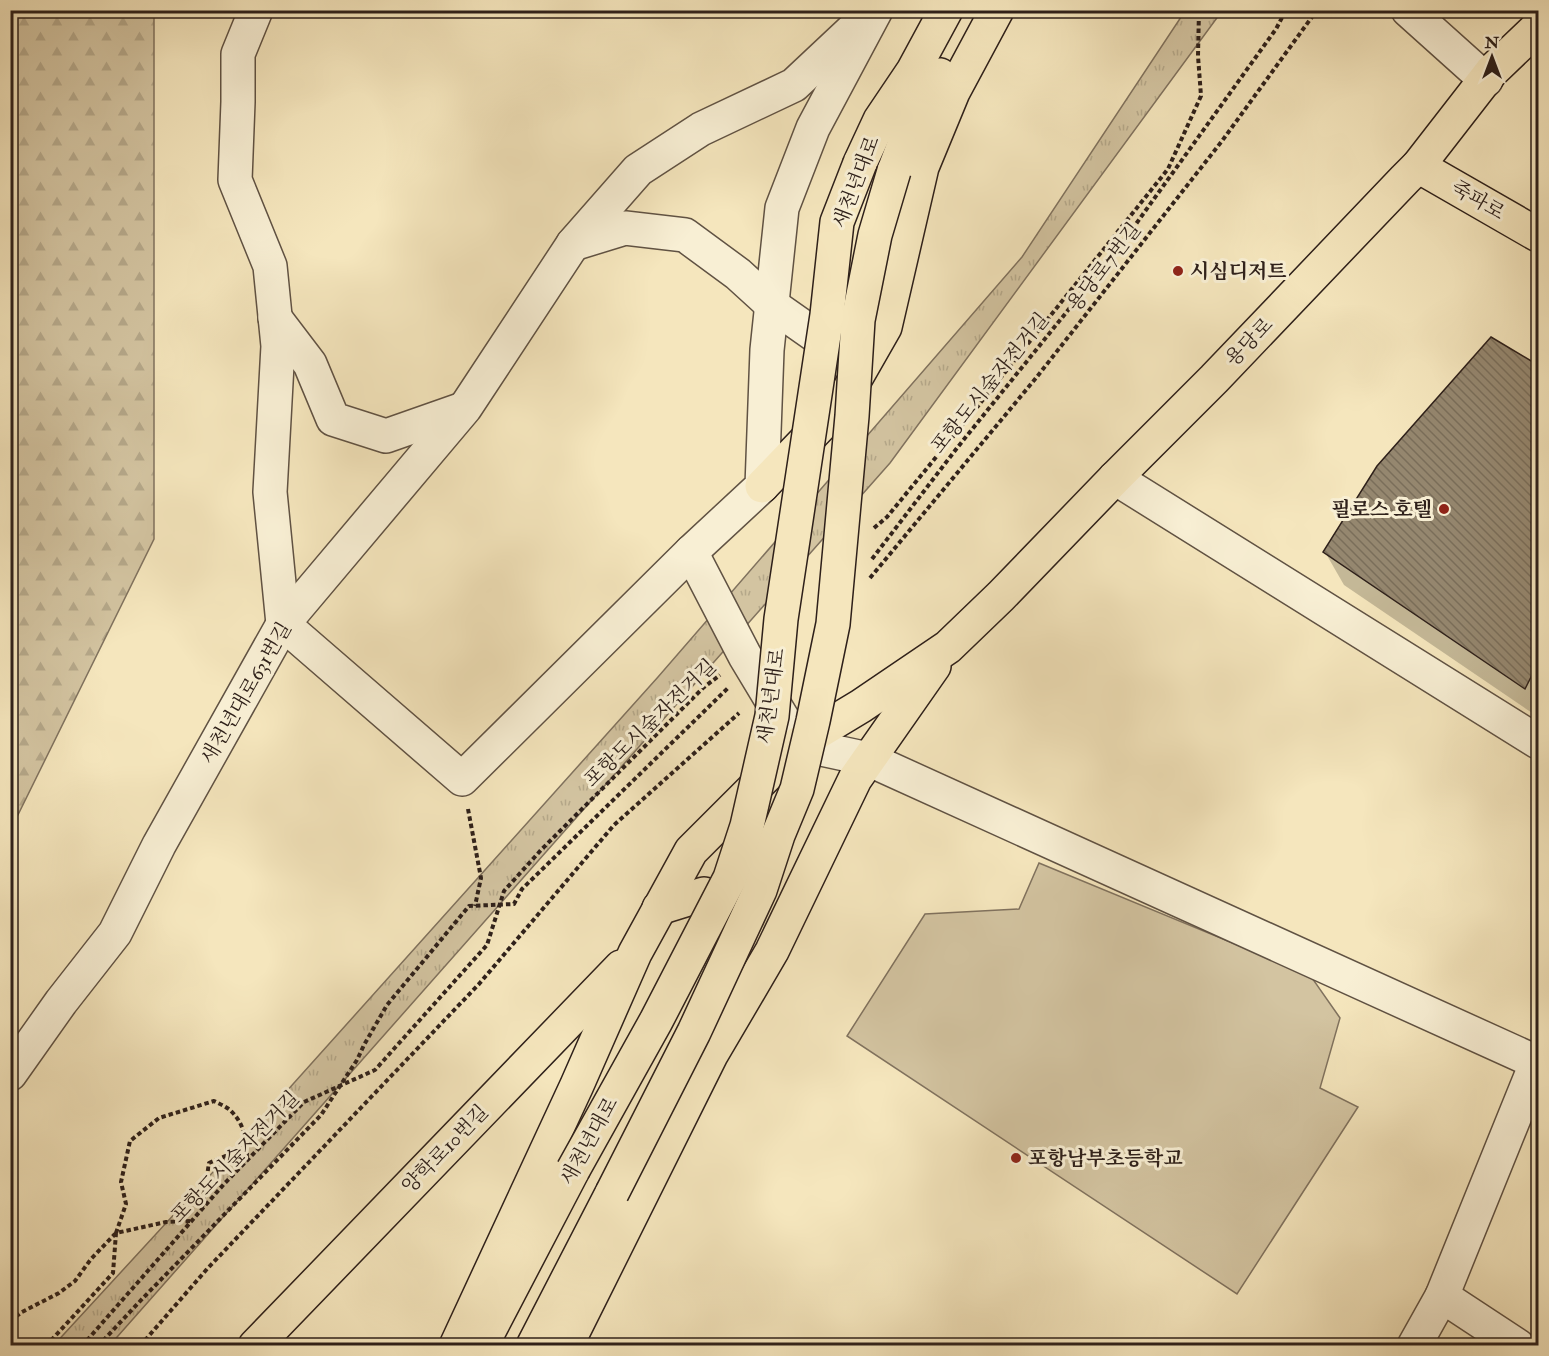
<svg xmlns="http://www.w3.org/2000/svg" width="1549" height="1356" viewBox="0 0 1549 1356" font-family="'IM FELL Double Pica','Noto Serif KR',serif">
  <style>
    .grass { fill: #d3c4a1; stroke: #80725e; stroke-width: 1.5 }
    .forest { fill: url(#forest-firs); stroke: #80725e; stroke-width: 1.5 }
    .park { fill: url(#park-tufts); stroke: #80725e; stroke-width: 1.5 }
    .shadow { fill: #0003 }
    .building { fill: url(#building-back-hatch); stroke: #2e201a; stroke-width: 1.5 }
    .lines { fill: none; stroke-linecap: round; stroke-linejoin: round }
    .minor-casing { stroke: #605243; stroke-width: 36 }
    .major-casing { stroke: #2e201a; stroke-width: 36 }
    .path { stroke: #2e201a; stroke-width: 4; stroke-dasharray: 4.5 3; stroke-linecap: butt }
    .minor { stroke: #f8efd4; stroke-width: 33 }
    .major { stroke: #f5e6bd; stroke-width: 33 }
    .major-bridge-casing { stroke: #2e201a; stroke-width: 36; stroke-linecap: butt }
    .major-bridge { stroke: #f5e6bd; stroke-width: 33 }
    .poi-dot { fill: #8f2418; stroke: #f8efd4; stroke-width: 2 }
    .labels { text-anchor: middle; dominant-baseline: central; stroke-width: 6; stroke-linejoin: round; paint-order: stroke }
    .street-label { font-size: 20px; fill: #2e201a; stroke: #f8efd4 }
    .poi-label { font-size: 20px; font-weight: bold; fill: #2e201a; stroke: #f8efd4; text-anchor: start }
  </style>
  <defs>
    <pattern id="forest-firs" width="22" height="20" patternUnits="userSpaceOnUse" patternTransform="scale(1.5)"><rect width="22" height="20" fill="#d3c4a1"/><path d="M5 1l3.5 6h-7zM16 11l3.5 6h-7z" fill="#b5a88a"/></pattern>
    <pattern id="park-tufts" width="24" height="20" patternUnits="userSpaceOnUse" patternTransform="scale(1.5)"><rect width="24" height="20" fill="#d3c4a1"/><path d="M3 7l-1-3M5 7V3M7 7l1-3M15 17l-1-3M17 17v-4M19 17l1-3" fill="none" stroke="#b5a88a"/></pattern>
    <pattern id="building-back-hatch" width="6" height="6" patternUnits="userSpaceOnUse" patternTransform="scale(1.5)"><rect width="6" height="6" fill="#95876f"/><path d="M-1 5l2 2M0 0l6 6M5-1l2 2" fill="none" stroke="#7a6e5a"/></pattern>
  </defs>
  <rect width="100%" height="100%" fill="#f5e6bd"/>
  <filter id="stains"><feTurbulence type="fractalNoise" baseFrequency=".00333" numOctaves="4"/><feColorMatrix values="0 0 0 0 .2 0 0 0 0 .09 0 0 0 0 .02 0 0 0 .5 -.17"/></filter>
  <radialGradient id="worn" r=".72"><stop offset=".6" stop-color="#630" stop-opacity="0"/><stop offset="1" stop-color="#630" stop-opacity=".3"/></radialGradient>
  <!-- grass -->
  <polygon class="grass" points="1039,863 1310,975 1340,1018 1320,1088 1358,1107 1237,1294 847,1036 925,914 1019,909"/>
  <!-- forest -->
  <polygon class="forest" points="11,10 154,11 154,539 11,829"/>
  <!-- park -->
  <polygon class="park" points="1185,11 1222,11 890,463 110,1345 53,1346 259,1122 658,677 1022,257"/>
  <!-- shadow -->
  <polygon class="shadow" points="1491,339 1538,367 1538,717 1344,585 1325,552"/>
  <!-- building -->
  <polygon class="building" points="1491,337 1538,365 1538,663 1525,689 1323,552 1377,466"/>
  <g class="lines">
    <!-- minor casing -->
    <g class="minor-casing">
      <g id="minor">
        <polyline points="256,10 238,54 238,102 235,180 270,266 278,346 270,492 283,624 462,779 691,552 762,486 767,350 782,208 813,128 876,10"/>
        <polyline points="1408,10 1486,80"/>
        <polyline points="573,244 625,228 685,235 738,274 772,305 819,338 839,342 850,338"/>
        <polyline points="275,318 310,364 333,419 386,436 463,409"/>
        <polyline points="1115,478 1538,742"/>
        <polyline points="691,552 745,656 798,744 868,759 1536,1062"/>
        <polyline points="10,1074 61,1002 115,933 159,845 283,624 465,408 573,244 638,170 701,129 794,85 859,24"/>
        <polyline points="1442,1296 1518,1346"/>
        <polyline points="1414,1346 1442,1296 1538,1059"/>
      </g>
    </g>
    <!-- major casing -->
    <g class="major-casing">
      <g id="major">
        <polyline points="860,163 880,120 913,71 946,10"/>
        <polyline points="1418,166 1538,235"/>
        <polyline points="894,171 908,134 940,75"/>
        <polyline points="762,486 841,404 885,327 922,167 953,92 997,10"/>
        <polyline points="659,908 704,894 745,907"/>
        <polyline points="255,1346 621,967"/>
        <polyline points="456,1346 577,1085 635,953 691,851 798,744 861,706 948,647 1001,596 1115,478 1214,379 1405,179 1418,166 1491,72 1538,27"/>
        <polyline points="481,1346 573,1170"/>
        <polyline points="533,1346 612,1193"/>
        <polyline points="566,1346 711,1055 772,951 855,779 934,666"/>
      </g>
    </g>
    <!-- path -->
    <g class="path">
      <polyline points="874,528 887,517 978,406 1168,169 1201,96 1198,56 1199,10"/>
      <polyline points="872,559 957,448 1123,242 1276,29 1286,10"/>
      <polyline points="870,578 1036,378 1222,141 1317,10"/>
      <polyline points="468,809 481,878 475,906"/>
      <polyline points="202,1208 209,1163 228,1155 251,1155"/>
      <path d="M 190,1221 L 166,1222 L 116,1233 L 126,1204 L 121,1182 L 130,1141 L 159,1118 L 214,1101 C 220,1104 227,1107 231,1111 C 244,1124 248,1139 241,1155"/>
      <polyline points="10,1321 22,1312 59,1293 75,1281 91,1259 115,1234"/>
      <polyline points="46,1346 113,1273 116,1233"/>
      <polyline points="82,1346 224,1184 304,1102 375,1070 487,945 504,891 541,850 703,688 720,675"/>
      <polyline points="98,1346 144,1297 321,1115 357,1060 364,1045 387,1005 469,906 514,904 522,889 728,688"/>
      <polyline points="140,1346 207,1269 479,984 614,825 739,713"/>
    </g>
    <!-- minor -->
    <use href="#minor" class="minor"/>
    <!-- major -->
    <use href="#major" class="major"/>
    <!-- major-bridge casing -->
    <g class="major-bridge-casing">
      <g id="major-bridge">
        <polyline points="573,1170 656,1021 730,878 747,826 772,716 781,619 827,315 837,222 860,163"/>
        <polyline points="612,1193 694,1032 760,890 778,835 797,789 813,721 833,624 852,416 858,320 875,235 894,171"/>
      </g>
    </g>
    <!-- major-bridge -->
    <use href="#major-bridge" class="major-bridge"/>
  </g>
  <!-- markers -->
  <g class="poi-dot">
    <circle cx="1178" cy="271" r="6"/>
    <circle cx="1444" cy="509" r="6"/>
    <circle cx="1016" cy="1158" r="6"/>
  </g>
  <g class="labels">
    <!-- street labels -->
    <g class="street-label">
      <text transform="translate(856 182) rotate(-69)">새천년대로</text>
      <text transform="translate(1478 200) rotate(30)">죽파로</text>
      <text transform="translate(1104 267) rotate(-52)">용당로7번길</text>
      <text transform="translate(1249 342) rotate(-46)">용당로</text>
      <text transform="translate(990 383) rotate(-51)">포항도시숲자전거길</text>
      <text transform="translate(246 693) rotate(-60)">새천년대로631번길</text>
      <text transform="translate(771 696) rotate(-82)">새천년대로</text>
      <text transform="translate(650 723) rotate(-44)">포항도시숲자전거길</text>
      <text transform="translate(589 1141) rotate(-61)">새천년대로</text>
      <text transform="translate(445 1149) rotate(-46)">양학로10번길</text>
      <text transform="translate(235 1157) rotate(-46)">포항도시숲자전거길</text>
    </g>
    <!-- poi labels -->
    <g class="poi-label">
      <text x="1190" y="271">시심디저트</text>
      <text x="1432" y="509" text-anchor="end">필로스 호텔</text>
      <text x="1028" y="1158">포항남부초등학교</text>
    </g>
  </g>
  <!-- margin -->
  <rect width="1549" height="1356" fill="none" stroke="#f5e6bd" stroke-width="36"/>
  <rect x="12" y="12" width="1525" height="1332" fill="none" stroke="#2e201a" stroke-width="3"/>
  <rect x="18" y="18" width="1513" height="1320" fill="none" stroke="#2e201a" stroke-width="1.5"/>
  <!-- north arrow -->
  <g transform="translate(1492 57)" stroke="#f8efd4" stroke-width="4.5" paint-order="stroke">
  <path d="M0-4.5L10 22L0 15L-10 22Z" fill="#2e201a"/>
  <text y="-9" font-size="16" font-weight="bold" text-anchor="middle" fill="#2e201a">N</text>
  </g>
  <rect width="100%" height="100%" filter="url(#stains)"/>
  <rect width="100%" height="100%" fill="url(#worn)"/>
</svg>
